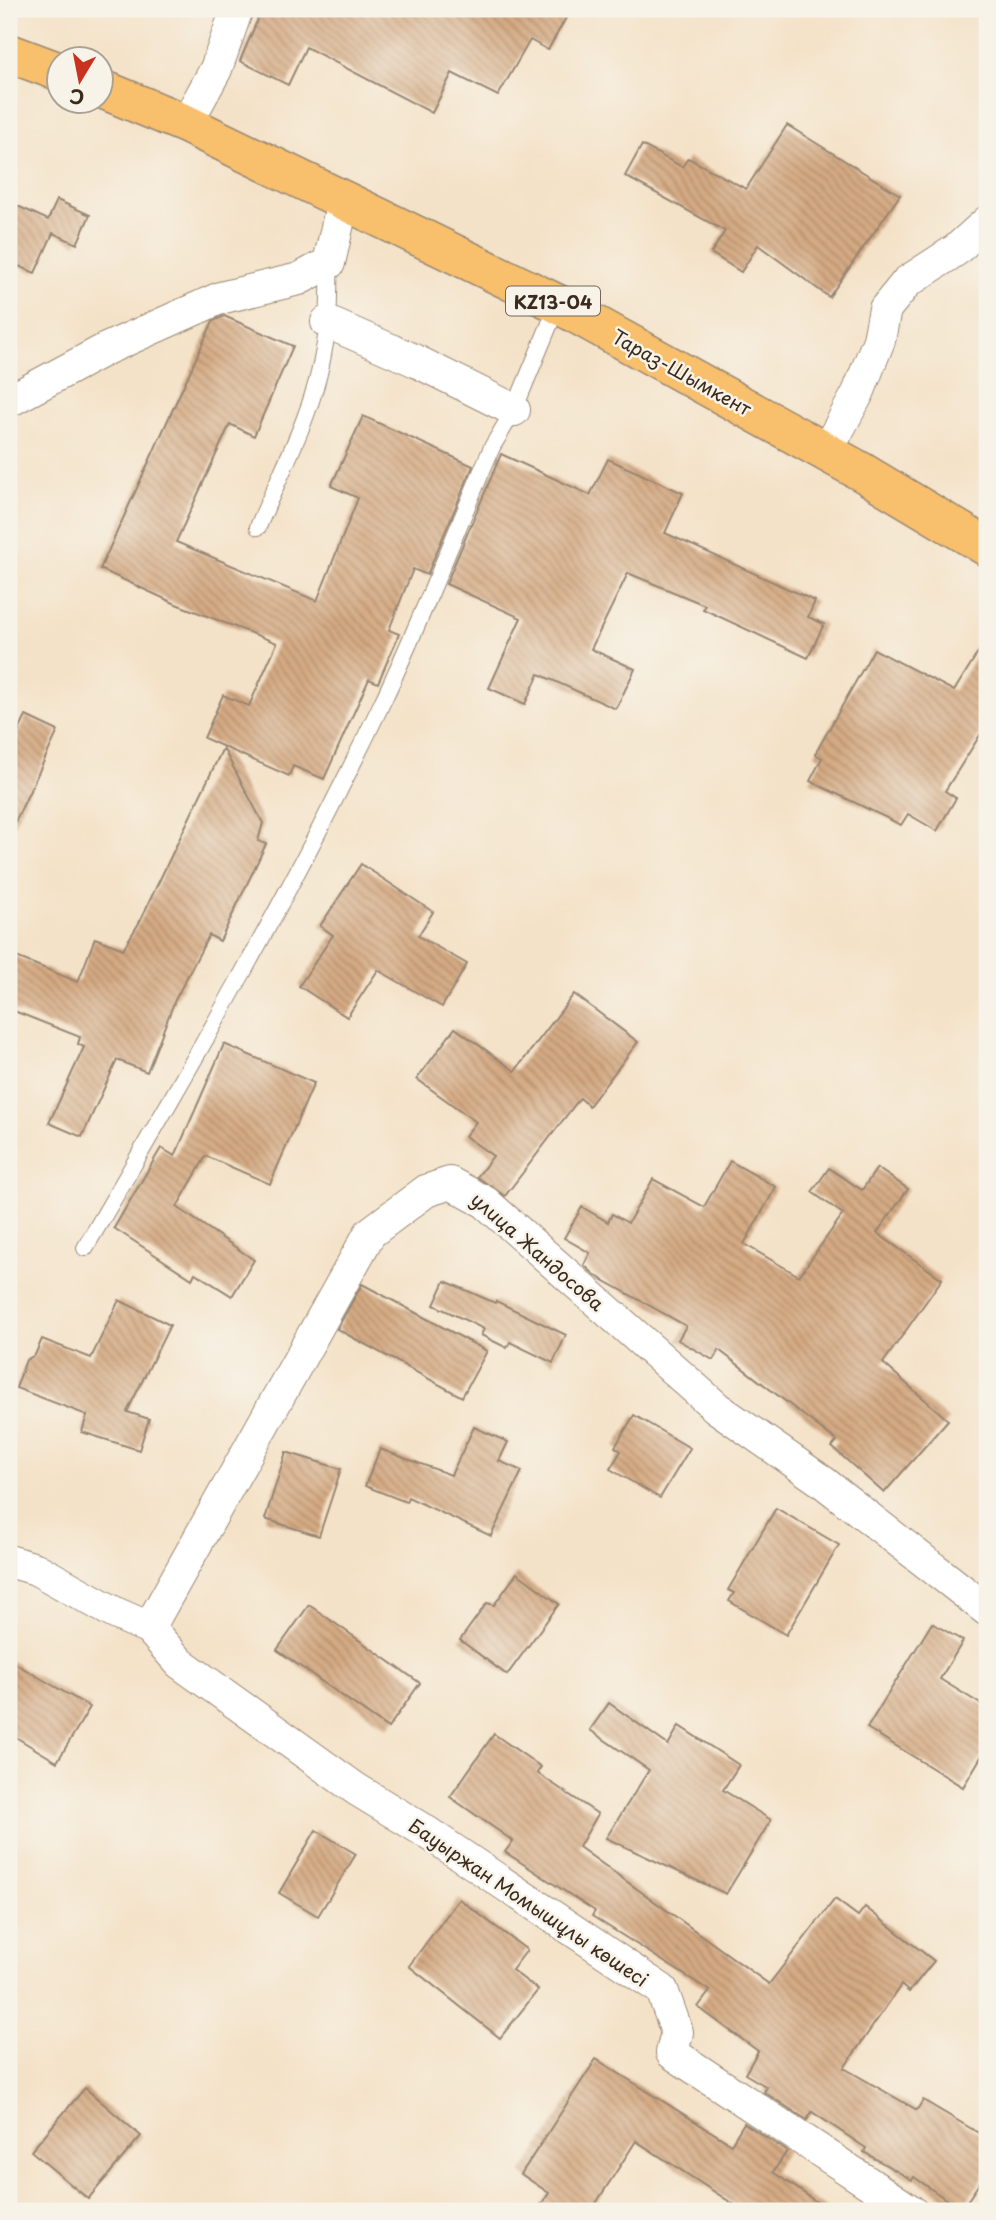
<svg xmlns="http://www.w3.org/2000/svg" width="996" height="2220" viewBox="0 0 996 2220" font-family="'Playpen Sans',sans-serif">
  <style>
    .building { fill: url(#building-back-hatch) }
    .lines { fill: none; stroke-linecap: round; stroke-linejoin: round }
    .service-casing { stroke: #988673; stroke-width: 18 }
    .minor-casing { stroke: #988673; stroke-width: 34 }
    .primary-casing { stroke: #988673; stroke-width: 41 }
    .service { stroke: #fff; stroke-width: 16 }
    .minor { stroke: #fff; stroke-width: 32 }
    .primary { stroke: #f8bf6c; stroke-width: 38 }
    .labels { text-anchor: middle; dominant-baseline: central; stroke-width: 5; stroke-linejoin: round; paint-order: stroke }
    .shield { fill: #f7f3e8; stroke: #73665b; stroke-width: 2 }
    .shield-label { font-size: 18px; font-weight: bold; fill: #3b2a1e }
    .street-label { font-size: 19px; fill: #3b2a1e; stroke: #f7f3e8 }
  </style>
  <defs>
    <pattern id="building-back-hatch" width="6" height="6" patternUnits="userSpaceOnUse" patternTransform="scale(1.75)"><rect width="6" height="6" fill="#d5aa83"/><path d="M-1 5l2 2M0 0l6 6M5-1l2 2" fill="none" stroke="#ae8b6b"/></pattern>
  </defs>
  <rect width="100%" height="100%" fill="#f7f3e8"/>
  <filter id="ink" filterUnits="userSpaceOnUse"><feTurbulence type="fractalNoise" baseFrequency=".0143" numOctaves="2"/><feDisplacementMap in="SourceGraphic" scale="14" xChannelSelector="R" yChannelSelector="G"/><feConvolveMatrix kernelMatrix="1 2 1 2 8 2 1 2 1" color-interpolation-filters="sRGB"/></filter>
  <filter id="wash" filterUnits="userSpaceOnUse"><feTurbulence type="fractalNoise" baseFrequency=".00686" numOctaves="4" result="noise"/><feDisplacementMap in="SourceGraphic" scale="28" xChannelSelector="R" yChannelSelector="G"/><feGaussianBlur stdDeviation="1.57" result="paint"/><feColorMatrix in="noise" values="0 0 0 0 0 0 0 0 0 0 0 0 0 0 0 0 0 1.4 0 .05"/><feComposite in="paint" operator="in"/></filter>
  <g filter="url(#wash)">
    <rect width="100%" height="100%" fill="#f4e2c8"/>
    <g id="blocks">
      <!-- building -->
      <g class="building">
        <polygon points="262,9 571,9 548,50 530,40 498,96 452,73 432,113 306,47 288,85 240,61"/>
        <polygon points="787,125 900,195 829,297 758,245 741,272 711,253 725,231 625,176 642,145 682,167 688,158 746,189"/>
        <polygon points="57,200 90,215 77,244 53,233 35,273 9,262 9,202 48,220"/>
        <polygon points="224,316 293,346 254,436 230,424 176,542 317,601 358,498 331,486 363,416 473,466 427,575 413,569 389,630 399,634 378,683 369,679 324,779 293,766 289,776 204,738 223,695 249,706 277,643 176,604 100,569 213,321"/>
        <polygon points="501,454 590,495 608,459 683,493 665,533 815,601 808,617 824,624 808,658 703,609 705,605 628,573 591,649 635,669 616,709 539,674 525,704 489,688 521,618 446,584"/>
        <polygon points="987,638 987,724 945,791 956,798 937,831 908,814 901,825 810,781 822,758 815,754 874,649 954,691"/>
        <polygon points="26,716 58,731 9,835 9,752"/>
        <polygon points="223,748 263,823 258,841 266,844 220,941 209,935 175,1000 147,1072 117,1060 82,1137 49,1123 84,1047 78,1044 80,1037 9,1009 9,954 78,982 95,938 123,949 139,923"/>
        <polygon points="361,864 433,912 418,936 467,964 442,1007 378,970 347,1017 299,986 333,935 320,926"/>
        <polygon points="574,994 638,1042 589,1106 580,1098 505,1196 477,1177 493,1156 465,1136 476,1122 417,1079 455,1028 515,1071"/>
        <polygon points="224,1044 314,1083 270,1184 206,1156 177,1207 254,1260 232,1296 195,1273 192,1279 114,1228 161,1148 175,1156"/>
        <polygon points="730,1161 776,1187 744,1244 799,1276 843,1214 812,1192 829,1168 862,1190 877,1168 908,1189 877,1233 942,1279 883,1363 948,1420 884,1493 832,1447 837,1441 719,1350 713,1360 678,1340 686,1326 596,1276 584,1265 590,1253 564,1238 582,1207 608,1222 612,1214 628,1223 653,1179 704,1207"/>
        <polygon points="445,1281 495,1303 496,1301 566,1335 553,1363 510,1342 507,1348 481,1335 484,1329 434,1305"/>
        <polygon points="362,1284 487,1351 462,1397 337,1329"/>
        <polygon points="119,1300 170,1325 127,1412 149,1419 139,1450 82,1432 87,1415 16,1388 26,1360 35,1355 42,1339 91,1358"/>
        <polygon points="634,1415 690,1448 660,1498 610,1469 621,1451 615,1447"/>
        <polygon points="474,1427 508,1442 499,1461 522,1471 491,1536 408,1497 406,1502 365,1486 380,1449 451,1475"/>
        <polygon points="286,1452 341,1469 319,1536 265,1519"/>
        <polygon points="776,1508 839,1545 786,1635 729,1601 734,1593 728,1590"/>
        <polygon points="517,1573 559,1604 507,1675 460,1640 487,1603 494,1605"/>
        <polygon points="309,1605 420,1683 388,1728 277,1650"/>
        <polygon points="932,1623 963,1641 940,1679 987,1708 987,1747 963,1787 867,1728"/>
        <polygon points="9,1660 90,1707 57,1762 9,1733"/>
        <polygon points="609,1703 668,1745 679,1726 739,1765 723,1790 771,1820 726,1894 606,1838 649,1770 590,1730"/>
        <polygon points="494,1734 541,1767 537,1773 598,1814 579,1847 769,1984 835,1899 858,1916 865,1907 934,1961 909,1992 901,1985 844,2068 917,2110 923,2100 987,2138 987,2172 961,2210 914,2177 912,2180 864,2152 866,2148 812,2112 807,2120 764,2092 767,2087 745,2074 758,2051 698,2007 710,1991 592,1916 595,1911 505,1852 513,1841 450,1797"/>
        <polygon points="316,1830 356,1854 318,1916 279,1893"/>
        <polygon points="459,1899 527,1950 512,1970 538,1990 500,2038 409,1966"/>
        <polygon points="596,2059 731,2144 744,2123 787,2151 773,2172 830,2211 744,2211 636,2141 591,2211 537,2211 549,2193 521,2174"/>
        <polygon points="85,2088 141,2136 88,2199 31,2151"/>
      </g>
    </g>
  </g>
  <g filter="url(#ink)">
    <use href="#blocks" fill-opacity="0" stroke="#988673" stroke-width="2"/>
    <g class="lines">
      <!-- service casing -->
      <g class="service-casing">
        <g id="service">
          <path d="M 258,527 C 280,473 311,417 322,360 C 329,328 330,295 329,263"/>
          <path d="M 85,1248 C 189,1070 293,891 381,705 C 421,621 455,533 492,447 L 514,410 L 558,304"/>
        </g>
      </g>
      <!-- minor casing -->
      <g class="minor-casing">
        <g id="minor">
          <polyline points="186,124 216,69 237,9"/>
          <polyline points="327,322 416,361 514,410"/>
          <polyline points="9,401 106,349 220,298 299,279 329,263 343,201"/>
          <polyline points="826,452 858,393 879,340 885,309 907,282 956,250 987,222"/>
          <polyline points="9,1561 36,1569 115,1613 149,1628 180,1663 356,1789 428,1833 662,1990 677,2032 672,2053 911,2211"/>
          <polyline points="149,1628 370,1233 426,1191 450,1183 485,1202 717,1408 823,1482 987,1610"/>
        </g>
      </g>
      <!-- primary casing -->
      <g class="primary-casing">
        <g id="primary">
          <polyline points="9,53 60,72"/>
          <polyline points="102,89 186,124 558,304 862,472 987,547"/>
        </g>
      </g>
      <!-- service -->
      <use href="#service" class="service"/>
      <!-- minor -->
      <use href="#minor" class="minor"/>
      <!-- primary -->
      <use href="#primary" class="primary"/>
    </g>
  </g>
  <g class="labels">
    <!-- shield labels -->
    <rect class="shield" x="506" y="286.5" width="94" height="29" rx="5"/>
    <g class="shield-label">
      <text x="553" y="301">KZ13-04</text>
    </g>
    <!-- street labels -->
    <g class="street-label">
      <text transform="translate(682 372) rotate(29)">Тараз-Шымкент</text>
      <text transform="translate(538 1251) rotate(41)">улица Жандосова</text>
      <text transform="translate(529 1902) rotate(34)">Бауыржан Момышұлы көшесі</text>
    </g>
  </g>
  <!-- margin -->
  <rect width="996" height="2220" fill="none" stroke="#f7f3e8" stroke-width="35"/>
  <!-- north arrow -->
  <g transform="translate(80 80) rotate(190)"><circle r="33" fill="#f7f3e8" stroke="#aca397" stroke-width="2"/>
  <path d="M0-5L12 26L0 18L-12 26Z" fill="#c8321e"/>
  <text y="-10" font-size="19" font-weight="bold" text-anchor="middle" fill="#3b2a1e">С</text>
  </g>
</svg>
